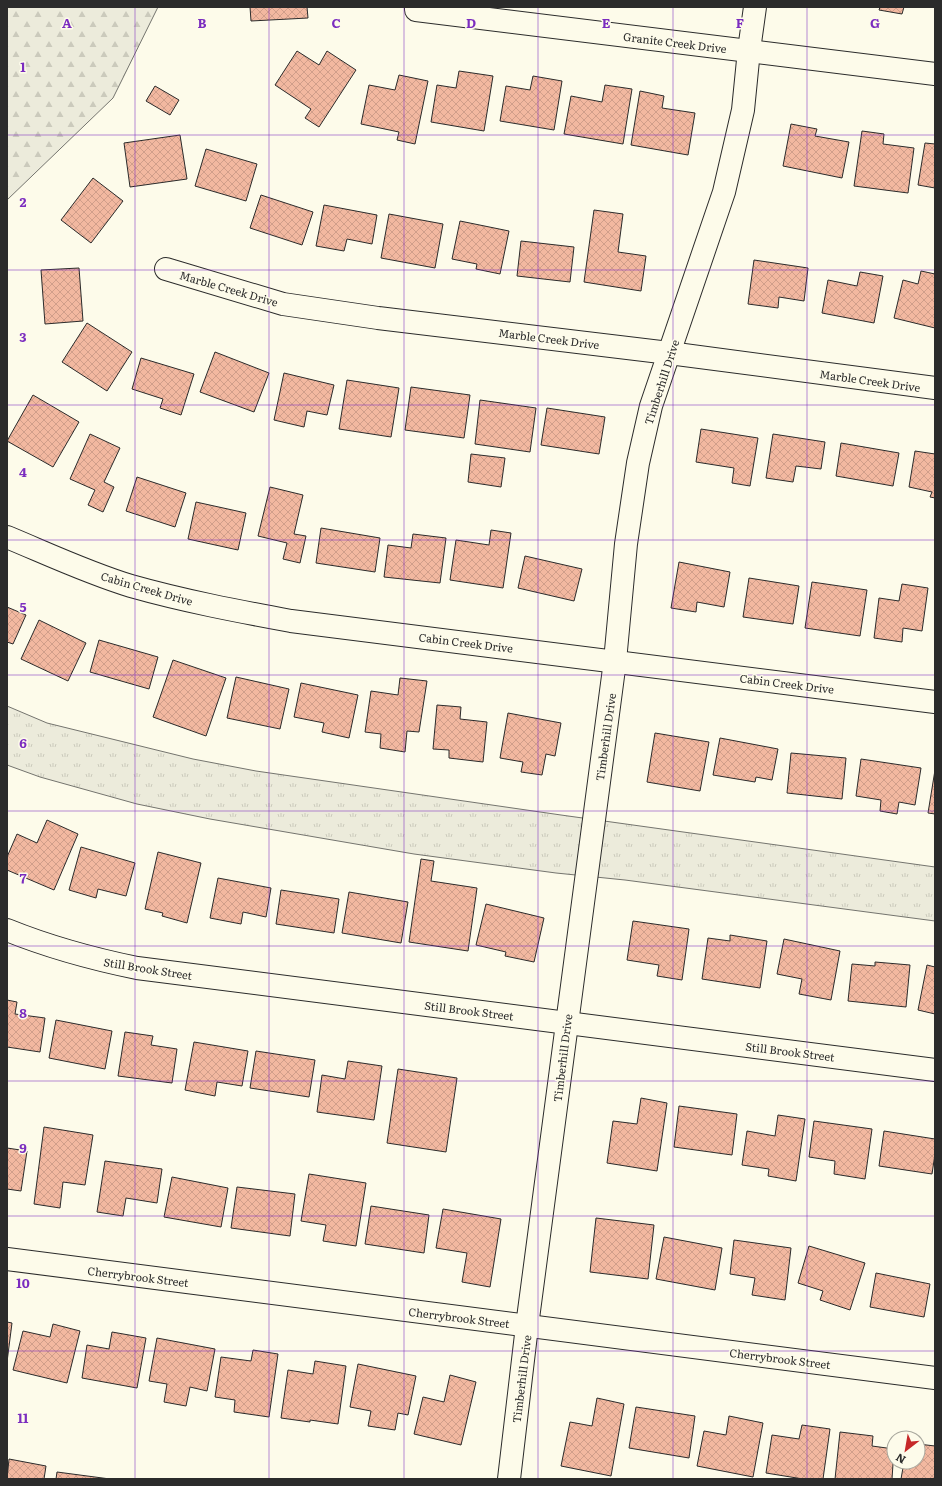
<svg xmlns="http://www.w3.org/2000/svg" width="942" height="1486" viewBox="0 0 942 1486" font-family="Literata,serif">
  <style>
    .grass { fill: url(#grass-tufts); stroke: #74746e }
    .forest { fill: url(#forest-firs); stroke: #74746e }
    .building { fill: url(#building-cross-hatch); stroke: #2b2b2b }
    .lines { fill: none; stroke-linecap: round; stroke-linejoin: round }
    .minor-casing { stroke: #2b2b2b; stroke-width: 24 }
    .minor { stroke: #fdfbea; stroke-width: 22 }
    .grid { fill: none; stroke: #7b2cbf; stroke-width: 1; stroke-opacity: 0.55 }
    .labels { text-anchor: middle; dominant-baseline: central; stroke-width: 3; stroke-linejoin: round; paint-order: stroke }
    .street-label { font-size: 11px; fill: #2b2b2b; stroke: #fdfbea }
    .grid-label { font-size: 13px; text-anchor: middle; font-weight: bold; fill: #7b2cbf; stroke: #fdfbea; stroke-width: 3; stroke-linejoin: round; paint-order: stroke }
  </style>
  <defs>
    <pattern id="grass-tufts" width="24" height="20" patternUnits="userSpaceOnUse"><rect width="24" height="20" fill="#ecebdb"/><path d="M3 7l-1-3M5 7V3M7 7l1-3M15 17l-1-3M17 17v-4M19 17l1-3" fill="none" stroke="#cbcabc"/></pattern>
    <pattern id="forest-firs" width="22" height="20" patternUnits="userSpaceOnUse"><rect width="22" height="20" fill="#ecebdb"/><path d="M5 1l3.5 6h-7zM16 11l3.5 6h-7z" fill="#cbcabc"/></pattern>
    <pattern id="building-cross-hatch" width="8" height="8" patternUnits="userSpaceOnUse"><rect width="8" height="8" fill="#f2b8a0"/><path d="M0 0l8 8M0 8l8-8" fill="none" stroke="#d09e8a"/></pattern>
  </defs>
  <rect width="100%" height="100%" fill="#fdfbea"/>
  <!-- grass -->
  <polygon class="grass" points="7,706 47,723 193,759 256,771 561,815 935,867 935,921 625,880 556,873 414,854 210,819 137,804 40,777 7,765"/>
  <!-- forest -->
  <polygon class="forest" points="7,7 158,7 113,98 7,200"/>
  <!-- building -->
  <g class="building">
    <polygon points="250,7 307,7 308,18 251,21"/>
    <polygon points="880,7 904,7 902,14 879,10"/>
    <polygon points="297,51 319,65 327,51 356,70 319,127 305,118 311,109 275,85"/>
    <polygon points="459,71 493,76 484,131 431,122 437,85 456,88"/>
    <polygon points="399,75 428,81 415,144 397,140 399,132 361,124 369,85 395,90"/>
    <polygon points="533,76 562,81 554,130 500,121 506,86 530,90"/>
    <polygon points="605,85 632,89 623,144 564,134 571,96 602,102"/>
    <polygon points="155,86 179,100 170,115 146,101"/>
    <polygon points="640,91 664,96 662,108 695,113 688,155 631,145"/>
    <polygon points="791,124 817,129 815,136 849,142 842,178 783,166"/>
    <polygon points="862,131 884,134 883,144 914,148 908,193 854,186"/>
    <polygon points="180,135 187,179 130,187 124,143"/>
    <polygon points="925,143 935,144 935,188 918,185"/>
    <polygon points="206,149 257,164 246,201 195,186"/>
    <polygon points="93,178 123,201 91,243 61,220"/>
    <polygon points="261,195 313,212 302,245 250,228"/>
    <polygon points="324,205 377,215 372,244 347,239 344,251 316,246"/>
    <polygon points="594,210 623,214 618,252 646,256 641,291 584,282"/>
    <polygon points="389,214 443,224 435,268 381,258"/>
    <polygon points="460,221 509,231 500,274 476,269 477,264 452,259"/>
    <polygon points="521,241 574,247 570,282 517,276"/>
    <polygon points="754,260 808,268 804,301 779,297 778,308 748,304"/>
    <polygon points="79,268 83,321 45,324 41,270"/>
    <polygon points="921,271 935,274 935,328 894,318 903,280 918,284"/>
    <polygon points="860,272 883,276 874,323 822,313 828,280 857,286"/>
    <polygon points="87,323 132,352 107,391 62,362"/>
    <polygon points="215,352 269,373 254,412 200,392"/>
    <polygon points="141,358 194,374 181,415 160,408 163,399 132,389"/>
    <polygon points="284,373 334,385 327,415 307,411 304,427 274,420"/>
    <polygon points="347,380 399,388 391,437 339,429"/>
    <polygon points="411,387 470,395 464,438 405,430"/>
    <polygon points="33,395 79,422 53,467 7,441"/>
    <polygon points="480,400 536,408 530,452 475,444"/>
    <polygon points="547,408 605,417 599,454 541,445"/>
    <polygon points="701,429 758,438 750,486 732,483 734,468 696,462"/>
    <polygon points="90,434 120,448 104,482 114,487 103,512 88,505 95,490 70,479"/>
    <polygon points="773,434 825,442 821,469 796,466 793,482 766,478"/>
    <polygon points="841,443 899,453 893,486 836,476"/>
    <polygon points="915,451 935,454 935,498 930,497 932,492 909,487"/>
    <polygon points="471,454 505,458 501,487 468,482"/>
    <polygon points="137,477 186,493 175,527 126,511"/>
    <polygon points="270,487 303,495 294,534 306,536 300,563 283,559 287,543 258,536"/>
    <polygon points="196,502 246,513 238,550 188,539"/>
    <polygon points="321,528 380,538 375,572 316,563"/>
    <polygon points="491,530 511,533 503,588 450,580 456,540 489,545"/>
    <polygon points="413,534 446,538 440,583 384,577 388,545 411,548"/>
    <polygon points="525,556 582,569 574,601 518,588"/>
    <polygon points="679,562 730,572 724,607 697,602 696,612 671,608"/>
    <polygon points="749,578 799,586 793,624 743,617"/>
    <polygon points="812,582 867,590 860,636 805,628"/>
    <polygon points="902,584 928,588 922,631 903,628 902,642 874,638 879,598 899,601"/>
    <polygon points="7,607 26,615 13,644 7,642"/>
    <polygon points="39,620 86,643 68,681 21,659"/>
    <polygon points="99,640 158,657 149,689 90,672"/>
    <polygon points="173,660 226,678 206,736 153,717"/>
    <polygon points="236,677 289,689 280,729 227,718"/>
    <polygon points="400,678 427,681 419,732 407,731 405,752 380,748 381,734 365,732 371,691 398,695"/>
    <polygon points="301,683 358,695 349,738 322,732 324,723 294,717"/>
    <polygon points="437,705 461,707 460,719 487,722 483,762 449,758 449,750 433,749"/>
    <polygon points="508,713 561,723 555,756 546,754 542,775 521,772 523,762 500,758"/>
    <polygon points="655,733 709,742 700,791 647,782"/>
    <polygon points="720,738 778,749 772,780 756,777 755,782 713,775"/>
    <polygon points="791,753 846,758 842,799 787,793"/>
    <polygon points="861,759 921,768 915,805 899,802 897,814 880,811 881,800 856,796"/>
    <polygon points="935,770 935,814 928,813"/>
    <polygon points="47,820 78,834 54,890 7,870 7,857 17,834 37,843"/>
    <polygon points="81,847 135,863 126,896 98,889 96,898 69,890"/>
    <polygon points="158,852 201,863 187,923 162,916 163,913 145,909"/>
    <polygon points="421,859 434,861 431,881 477,888 468,951 409,942"/>
    <polygon points="218,878 271,888 266,917 243,912 241,924 210,918"/>
    <polygon points="281,890 339,899 334,933 276,924"/>
    <polygon points="349,892 408,902 401,943 342,933"/>
    <polygon points="486,904 544,918 534,962 505,956 506,952 476,945"/>
    <polygon points="633,921 689,929 682,980 657,976 659,965 627,960"/>
    <polygon points="730,935 767,941 760,988 702,979 708,938 730,941"/>
    <polygon points="784,939 840,951 831,1000 799,994 802,979 777,974"/>
    <polygon points="875,962 910,965 906,1007 848,1001 852,964 875,966"/>
    <polygon points="927,965 935,967 935,1014 918,1010"/>
    <polygon points="7,1000 17,1002 15,1014 45,1018 40,1052 7,1047"/>
    <polygon points="56,1020 112,1031 105,1069 49,1058"/>
    <polygon points="125,1032 153,1036 151,1045 177,1049 172,1083 118,1076"/>
    <polygon points="194,1042 248,1051 242,1086 217,1082 215,1096 185,1090"/>
    <polygon points="256,1051 315,1060 309,1097 250,1088"/>
    <polygon points="348,1061 382,1066 374,1120 317,1112 322,1075 345,1079"/>
    <polygon points="398,1069 457,1078 446,1152 387,1143"/>
    <polygon points="641,1098 667,1103 657,1171 607,1163 613,1121 637,1124"/>
    <polygon points="679,1106 737,1114 732,1155 674,1147"/>
    <polygon points="778,1115 805,1119 796,1181 768,1176 769,1169 742,1165 747,1131 775,1136"/>
    <polygon points="814,1121 872,1129 865,1179 834,1174 835,1161 809,1157"/>
    <polygon points="44,1127 93,1135 85,1185 63,1182 60,1208 34,1204"/>
    <polygon points="884,1131 935,1139 935,1154 932,1174 879,1166"/>
    <polygon points="7,1148 27,1151 21,1191 7,1189"/>
    <polygon points="105,1161 162,1169 157,1203 126,1198 123,1216 97,1212"/>
    <polygon points="309,1174 366,1183 356,1246 323,1241 326,1225 301,1221"/>
    <polygon points="172,1177 228,1188 221,1227 164,1217"/>
    <polygon points="237,1187 295,1194 290,1236 231,1228"/>
    <polygon points="371,1206 429,1215 424,1253 365,1244"/>
    <polygon points="443,1209 501,1219 490,1287 462,1282 467,1253 436,1248"/>
    <polygon points="596,1218 654,1225 648,1279 590,1272"/>
    <polygon points="664,1237 722,1248 715,1290 656,1279"/>
    <polygon points="734,1240 791,1248 785,1300 752,1295 755,1278 730,1274"/>
    <polygon points="809,1246 865,1263 850,1310 820,1300 823,1291 798,1283"/>
    <polygon points="876,1273 930,1284 924,1317 870,1307"/>
    <polygon points="7,1322 12,1323 7,1362"/>
    <polygon points="53,1324 80,1331 67,1383 13,1370 23,1331 50,1337"/>
    <polygon points="112,1332 146,1338 137,1388 82,1378 87,1345 109,1349"/>
    <polygon points="157,1338 215,1349 207,1391 190,1387 186,1406 164,1402 167,1384 149,1381"/>
    <polygon points="253,1350 278,1354 269,1417 234,1412 235,1400 215,1397 221,1357 251,1361"/>
    <polygon points="315,1361 346,1366 338,1424 310,1420 310,1422 281,1418 288,1370 313,1374"/>
    <polygon points="358,1364 416,1376 408,1415 398,1413 395,1430 368,1426 371,1411 350,1407"/>
    <polygon points="450,1375 476,1382 461,1445 414,1434 423,1397 444,1402"/>
    <polygon points="597,1398 624,1404 611,1476 561,1466 570,1422 592,1426"/>
    <polygon points="636,1407 695,1416 689,1458 629,1448"/>
    <polygon points="729,1416 763,1423 753,1477 697,1466 704,1431 726,1435"/>
    <polygon points="802,1425 830,1429 823,1479 803,1479 766,1473 772,1435 799,1439"/>
    <polygon points="840,1432 873,1436 872,1446 894,1449 892,1479 835,1479"/>
    <polygon points="918,1444 935,1446 935,1479 901,1479 904,1462 918,1462"/>
    <polygon points="9,1459 46,1466 44,1479 7,1479"/>
    <polygon points="57,1472 110,1479 56,1479"/>
  </g>
  <g class="lines">
    <!-- minor casing -->
    <g class="minor-casing">
      <g id="minor">
        <polyline points="416,7 416,10 935,74"/>
        <polyline points="166,269 283,304 378,318 669,353 935,388"/>
        <path d="M 7,537 C 48,554 88,573 131,586 C 184,601 237,611 291,621 L 935,702"/>
        <path d="M 7,930 C 49,947 93,959 137,968 L 935,1070"/>
        <polyline points="7,1259 935,1378"/>
        <polyline points="509,1479 527,1326 615,661 626,544 638,463 651,406 724,192 743,110 749,50 755,7"/>
      </g>
    </g>
    <!-- minor -->
    <use href="#minor" class="minor"/>
  </g>
  <!-- grid -->
  <path class="grid" d="M 135,7 L 135,1479M 269,7 L 269,1479M 404,7 L 404,1479M 538,7 L 538,1479M 673,7 L 673,1479M 807,7 L 807,1479M 7,135 L 935,135M 7,270 L 935,270M 7,405 L 935,405M 7,540 L 935,540M 7,675 L 935,675M 7,811 L 935,811M 7,946 L 935,946M 7,1081 L 935,1081M 7,1216 L 935,1216M 7,1351 L 935,1351"/>
  <g class="labels">
    <!-- street labels -->
    <g class="street-label">
      <text transform="translate(675 42) rotate(7)">Granite Creek Drive</text>
      <text transform="translate(229 288) rotate(16)">Marble Creek Drive</text>
      <text transform="translate(549 338) rotate(7)">Marble Creek Drive</text>
      <text transform="translate(870 380) rotate(8)">Marble Creek Drive</text>
      <text transform="translate(661 382) rotate(-72)">Timberhill Drive</text>
      <text transform="translate(147 588) rotate(16)">Cabin Creek Drive</text>
      <text transform="translate(466 642) rotate(7)">Cabin Creek Drive</text>
      <text transform="translate(787 683) rotate(7)">Cabin Creek Drive</text>
      <text transform="translate(605 737) rotate(-82)">Timberhill Drive</text>
      <text transform="translate(148 968) rotate(9)">Still Brook Street</text>
      <text transform="translate(469 1010) rotate(7)">Still Brook Street</text>
      <text transform="translate(790 1051) rotate(7)">Still Brook Street</text>
      <text transform="translate(562 1058) rotate(-83)">Timberhill Drive</text>
      <text transform="translate(138 1276) rotate(7)">Cherrybrook Street</text>
      <text transform="translate(459 1317) rotate(7)">Cherrybrook Street</text>
      <text transform="translate(780 1358) rotate(7)">Cherrybrook Street</text>
      <text transform="translate(521 1379) rotate(-83)">Timberhill Drive</text>
    </g>
  </g>
  <g class="grid-label">
    <text x="67" y="28">A</text>
    <text x="202" y="28">B</text>
    <text x="336" y="28">C</text>
    <text x="471" y="28">D</text>
    <text x="606" y="28">E</text>
    <text x="740" y="28">F</text>
    <text x="875" y="28">G</text>
    <text x="23" y="72">1</text>
    <text x="23" y="207">2</text>
    <text x="23" y="342">3</text>
    <text x="23" y="477">4</text>
    <text x="23" y="612">5</text>
    <text x="23" y="748">6</text>
    <text x="23" y="883">7</text>
    <text x="23" y="1018">8</text>
    <text x="23" y="1153">9</text>
    <text x="23" y="1288">10</text>
    <text x="23" y="1423">11</text>
  </g>
  <!-- border -->
  <rect width="942" height="1486" fill="none" stroke="#2b2b2b" stroke-width="16"/>
  <!-- north arrow -->
  <g transform="translate(906 1450) rotate(211)"><circle r="19" fill="#fdfbea" stroke="#a9a89e"/>
  <path d="M0-3L7 15L0 10L-7 15Z" fill="#c62828"/>
  <text y="-6" font-size="11" font-weight="bold" text-anchor="middle" fill="#2b2b2b">N</text>
  </g>
</svg>
